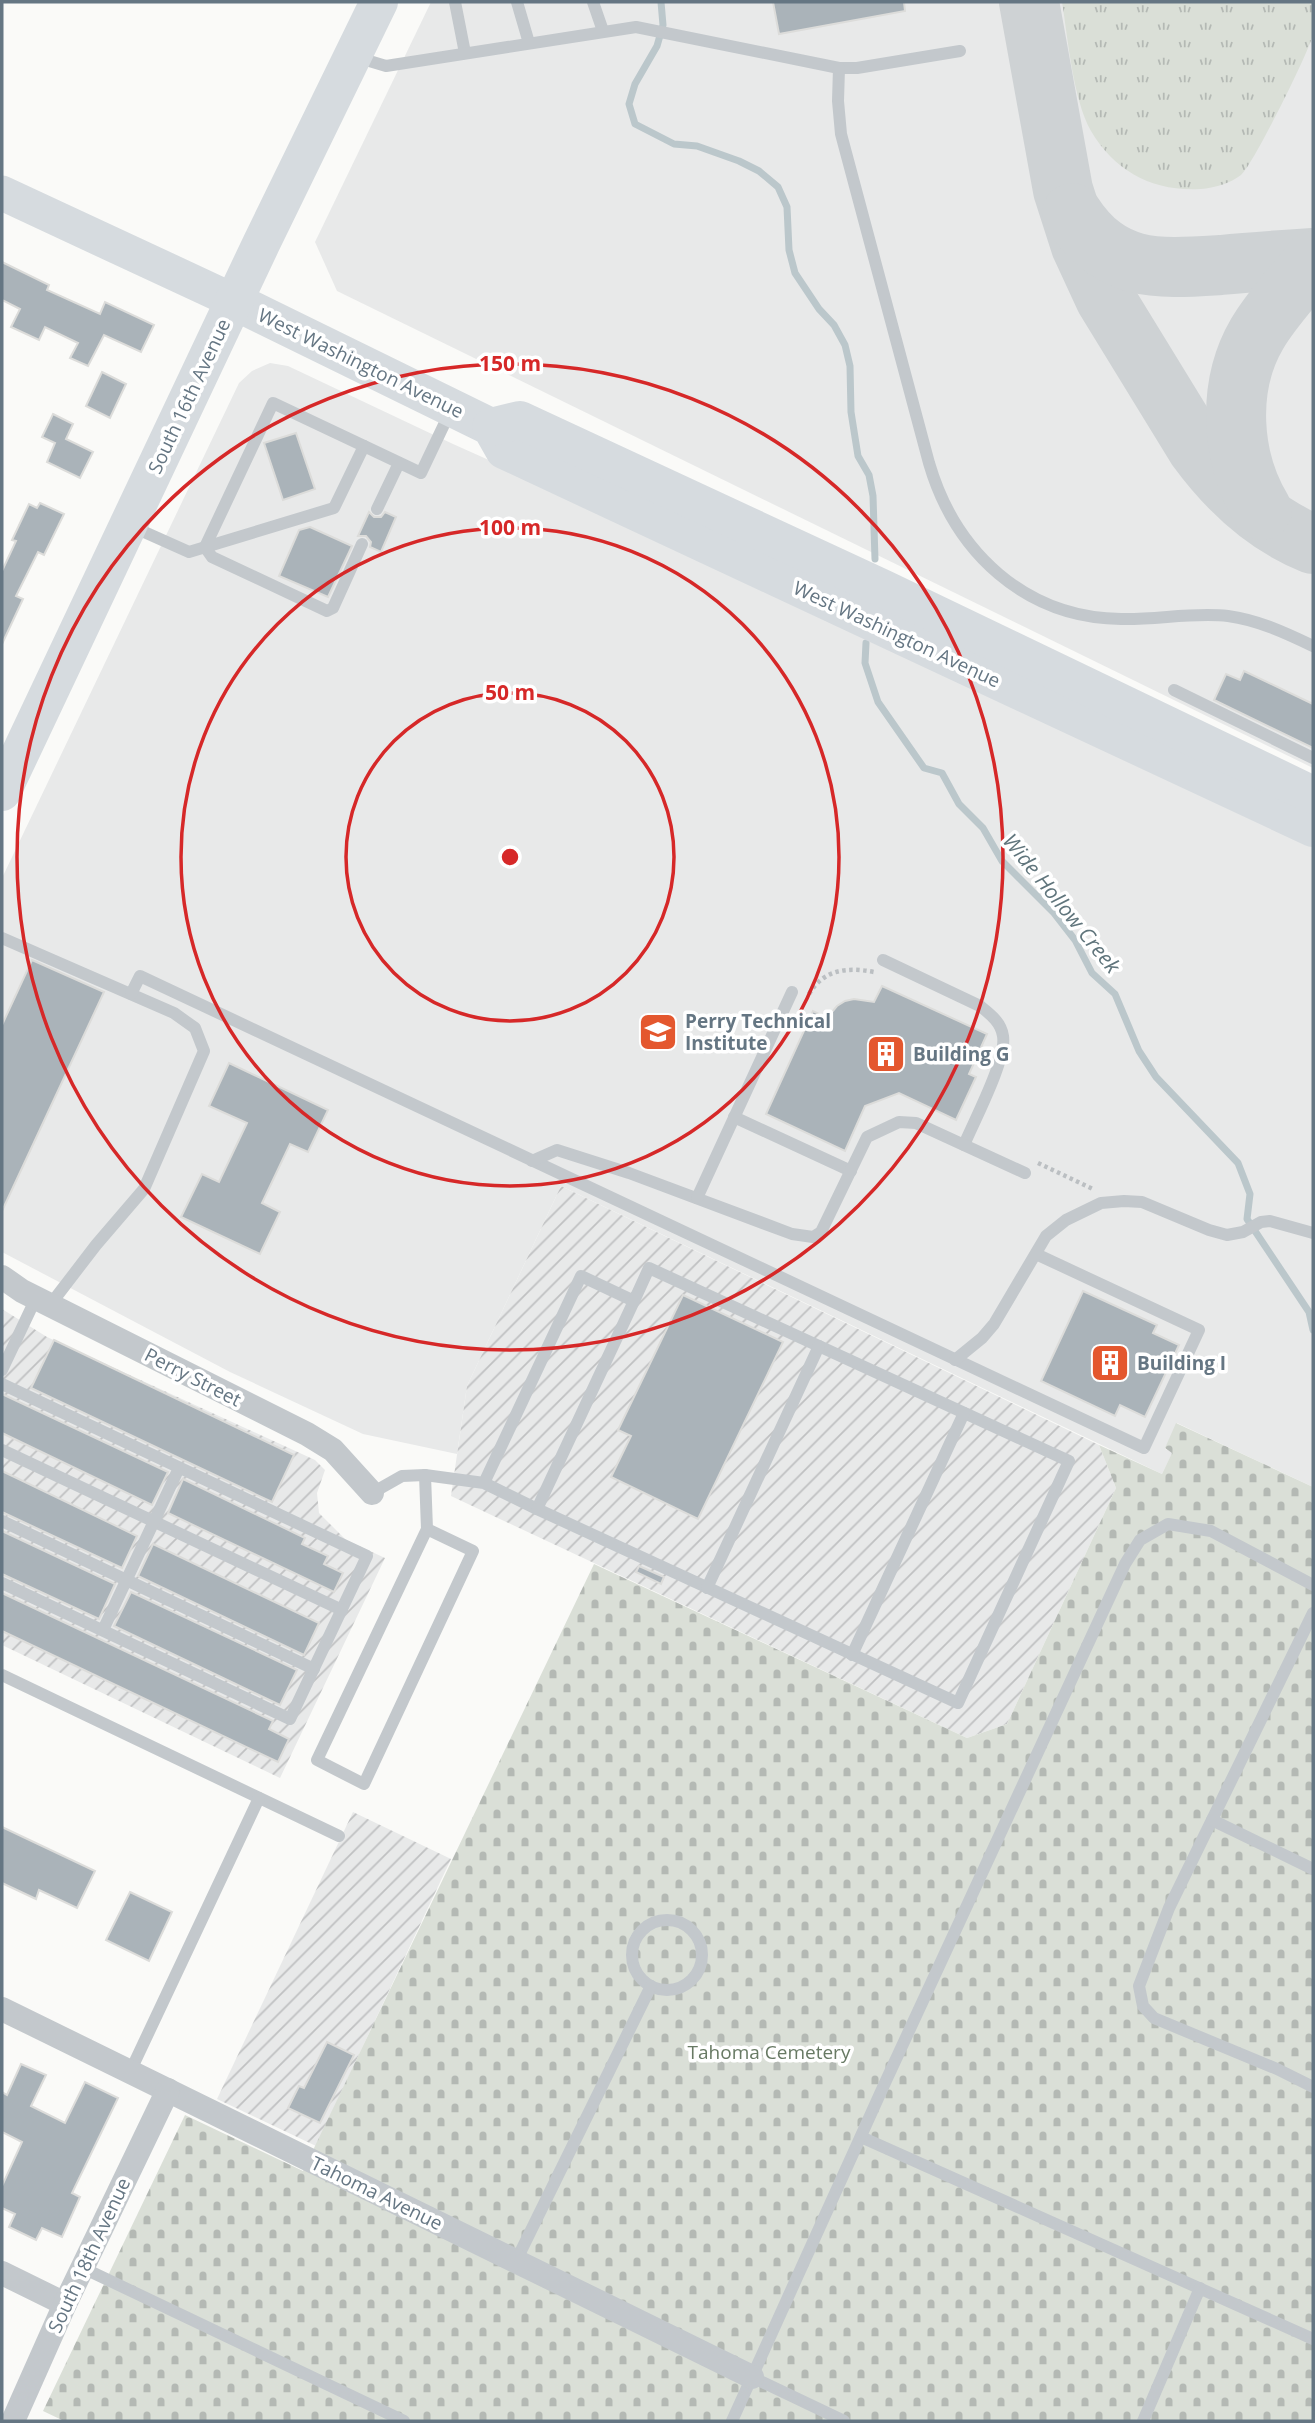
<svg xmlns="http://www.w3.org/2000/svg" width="1315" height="2423" viewBox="0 0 1315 2423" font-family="'Open Sans',sans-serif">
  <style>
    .built { fill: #e8e9e9 }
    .industrial { fill: url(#industrial-furrows) }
    .grass { fill: url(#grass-tufts) }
    .cemetery { fill: url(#cemetery-stones) }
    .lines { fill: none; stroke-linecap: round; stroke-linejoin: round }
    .stream { stroke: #bbc7cb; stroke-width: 7 }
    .taxiway { stroke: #ced2d4; stroke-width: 60 }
    .building { fill: #aab3b9; stroke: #dcdcda; stroke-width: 2 }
    .path { stroke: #bbbfc2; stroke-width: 4.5; stroke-dasharray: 3.5 3.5; stroke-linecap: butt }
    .service { stroke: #c3c8cc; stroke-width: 12 }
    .minor { stroke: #c3c8cc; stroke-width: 24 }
    .secondary { stroke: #d6dbdf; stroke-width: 35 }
    .primary { stroke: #d6dbdf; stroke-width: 38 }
    .ring { fill: none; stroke: #d62828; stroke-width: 3.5 }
    .labels { text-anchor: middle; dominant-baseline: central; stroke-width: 7; stroke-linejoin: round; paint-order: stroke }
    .street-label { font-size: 19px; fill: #657683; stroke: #fff }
    .poi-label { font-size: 19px; font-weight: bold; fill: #657683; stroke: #fff; text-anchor: start }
    .park-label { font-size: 19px; fill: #687a64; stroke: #fff }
    .water-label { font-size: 21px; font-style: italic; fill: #60757c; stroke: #fff }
    .centre { fill: #d62828; stroke: #fff; stroke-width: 3.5 }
    .ring-label { font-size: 21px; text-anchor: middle; font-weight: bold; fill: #d62828; stroke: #fff; stroke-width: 7; stroke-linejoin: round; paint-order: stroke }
  </style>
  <defs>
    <pattern id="industrial-furrows" width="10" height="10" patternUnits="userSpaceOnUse" patternTransform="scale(1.75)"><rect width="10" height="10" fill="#e8e9e9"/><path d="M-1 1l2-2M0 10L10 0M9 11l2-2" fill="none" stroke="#c0c1c2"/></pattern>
    <pattern id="grass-tufts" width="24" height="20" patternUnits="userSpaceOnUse" patternTransform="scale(1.75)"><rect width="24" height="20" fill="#dadfd7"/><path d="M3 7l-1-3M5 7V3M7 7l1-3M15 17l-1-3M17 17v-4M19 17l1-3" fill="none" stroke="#b4b9b4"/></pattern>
    <pattern id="cemetery-stones" width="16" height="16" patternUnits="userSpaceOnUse" patternTransform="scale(1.75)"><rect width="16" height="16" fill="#dadfd7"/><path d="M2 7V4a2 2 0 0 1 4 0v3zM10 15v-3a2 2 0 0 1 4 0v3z" fill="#b4b9b4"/></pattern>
  </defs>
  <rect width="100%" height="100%" fill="#fafaf8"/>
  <!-- built -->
  <g class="built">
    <polygon points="431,2 1313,2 1313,768 337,291 315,242"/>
    <polygon points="270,363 288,366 453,444 872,632 1313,840 1313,1487 1177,1423 1165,1449 1173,1452 1162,1474 561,1186 467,1386 457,1454 363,1434 230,1372 2,1252 2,878 239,383 252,371"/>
  </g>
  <!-- industrial -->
  <g class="industrial">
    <polygon points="561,1186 1099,1445 1116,1488 1007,1724 967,1738 451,1496 467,1386"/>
    <polygon points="2,1309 47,1337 315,1460 325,1470 317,1493 319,1513 346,1540 385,1558 280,1778 2,1645"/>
    <polygon points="353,1812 451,1859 316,2146 217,2099"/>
  </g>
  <!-- grass -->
  <path class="grass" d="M 1062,2 L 1313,2 C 1313,12 1315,24 1313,34 C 1311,48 1252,167 1241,175 C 1231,183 1214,188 1201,189 C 1154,192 1115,172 1091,131 C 1073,99 1068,39 1062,2 Z"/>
  <!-- cemetery -->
  <polygon class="cemetery" points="1176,1423 1313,1487 1313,2421 64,2421 43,2411 185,2115 303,2171 594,1564 967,1738 1007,1724 1116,1488 1099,1445 1162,1474 1172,1453 1165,1448"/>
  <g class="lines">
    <!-- stream -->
    <g class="stream">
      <polyline points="661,2 663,25 657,46 635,84 629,104 635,124 674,144 697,146 739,161 759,171 778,187 787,207 789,250 795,273 819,309 834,325 845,345 850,366 851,412 858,456 869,475 873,496 875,559"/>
      <polyline points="866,643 865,663 878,702 924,768 942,773 959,804 983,828 1002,861 1054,913 1075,940 1092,973 1115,994 1139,1051 1156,1077 1238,1163 1250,1194 1247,1219 1309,1312 1313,1330"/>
    </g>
    <!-- taxiway -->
    <g class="taxiway">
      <path d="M 1029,2 L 1063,190 L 1081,246 L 1105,298 L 1197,448 C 1227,489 1265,525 1313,544"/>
      <path d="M 1072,213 C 1111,273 1157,269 1221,265 C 1252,262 1282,260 1313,258"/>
      <path d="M 1262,510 C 1231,459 1226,387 1257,334 C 1272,308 1295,285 1313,261"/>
    </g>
  </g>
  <!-- building -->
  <g class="building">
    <polygon points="773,2 904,2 905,11 779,34"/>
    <polygon points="2,262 49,285 47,290 100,314 105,302 154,325 141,352 104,335 88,366 70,358 78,343 45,327 39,340 11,327 20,309 2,300"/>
    <polygon points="102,372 126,384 110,418 86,406"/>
    <polygon points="53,414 73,424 66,439 93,452 80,478 47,462 55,443 42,437"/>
    <polygon points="296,433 315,489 283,500 264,443"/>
    <polygon points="40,503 64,514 44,555 38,552 16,596 23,599 2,644 2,571 16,541 12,540 29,504 37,508"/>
    <polygon points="369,512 374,517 381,517 385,512 396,517 381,552 370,547 371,542 366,536 358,536"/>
    <polygon points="310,527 352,546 328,597 279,576 299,530"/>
    <polygon points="1244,671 1313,704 1313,748 1214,700 1226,674 1240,680"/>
    <polygon points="32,960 104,992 2,1211 2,1025"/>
    <polygon points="882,986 987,1034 969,1074 976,1077 956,1120 899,1093 865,1106 845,1151 766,1114 813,1011 827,1018 837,1006 845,1001 854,999 874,1002"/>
    <polygon points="229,1063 328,1110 308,1152 290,1144 262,1203 280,1212 260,1254 181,1217 202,1174 219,1182 247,1123 209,1106"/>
    <polygon points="1083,1291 1157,1325 1153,1333 1179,1345 1145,1417 1120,1405 1115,1416 1041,1381"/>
    <polygon points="683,1295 783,1342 698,1519 611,1477 631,1436 618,1430"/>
    <polygon points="54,1340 294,1455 272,1502 31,1388"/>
    <polygon points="2,1394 168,1472 152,1505 2,1433"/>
    <polygon points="2,1471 137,1536 122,1568 2,1512"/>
    <polygon points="183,1479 305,1538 302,1544 328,1556 324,1564 343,1573 334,1592 168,1513"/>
    <polygon points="2,1531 115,1584 99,1619 2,1574"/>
    <polygon points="153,1544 319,1623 304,1655 138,1576"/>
    <polygon points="639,1566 664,1577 661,1584 636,1572"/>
    <polygon points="131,1592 297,1670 280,1705 114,1626"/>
    <polygon points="2,1593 273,1721 269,1729 289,1739 278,1762 2,1631"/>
    <polygon points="2,1827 95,1871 77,1908 39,1890 36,1899 2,1883"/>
    <polygon points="130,1892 172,1912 149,1961 106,1940"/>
    <polygon points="327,2042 354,2055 320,2123 288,2108 299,2086 304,2088"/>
    <polygon points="21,2064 46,2075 31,2106 65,2123 85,2082 118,2098 72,2193 80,2197 62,2237 42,2228 36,2240 9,2227 15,2214 2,2208 2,2186 22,2142 2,2132 2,2092 7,2095"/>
  </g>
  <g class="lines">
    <!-- path -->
    <g class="path">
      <path d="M 809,994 C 824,969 847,967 874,972"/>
      <polyline points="1038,1163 1093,1189"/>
    </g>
    <!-- service -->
    <g class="service">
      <polyline points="455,2 465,53"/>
      <polyline points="517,2 529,43"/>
      <polyline points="593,2 603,31"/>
      <polyline points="356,57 386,66 636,27 839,68 857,68 960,51"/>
      <path d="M 839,68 L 838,101 L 841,134 L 929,463 C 955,552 1025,618 1121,619 C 1157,620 1192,612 1228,616 C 1258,620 1286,633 1313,646"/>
      <polyline points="377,509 399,463"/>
      <polyline points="133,527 189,552 334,508 364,446 421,473 450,412"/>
      <polyline points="362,544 333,608 327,611 212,557 205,547 273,403 364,446"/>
      <polyline points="1174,690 1313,758"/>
      <polyline points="2,938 174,1013 195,1028 204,1051 144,1189 96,1245 50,1305"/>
      <path d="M 883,960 L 980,1006 C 990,1014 1001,1022 1003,1036 C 1007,1059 974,1121 964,1145"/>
      <polyline points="131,994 140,976 1144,1448 1199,1330 1036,1254"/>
      <polyline points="734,1117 851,1171"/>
      <polyline points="532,1161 557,1150 629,1173 792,1234 813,1237 821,1232 867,1137 899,1122 916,1123 1025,1173"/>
      <polyline points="697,1198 792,992"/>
      <polyline points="955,1360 982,1338 994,1324 1046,1236 1066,1220 1101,1203 1124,1201 1142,1202 1209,1230 1227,1235 1243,1232 1261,1222 1270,1221 1313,1233"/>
      <polyline points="2,1370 36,1298"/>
      <polyline points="2,1384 367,1556 290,1719 2,1583"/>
      <polyline points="2,1450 342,1610"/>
      <polyline points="425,1475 427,1529 317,1760 364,1784 473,1551 427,1529"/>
      <polyline points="372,1493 402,1476 425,1475 484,1483 581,1276 634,1301 537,1509 484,1483"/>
      <polyline points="537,1509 958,1703 1069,1461 649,1268 634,1301"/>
      <polyline points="2,1521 314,1669"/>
      <polyline points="707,1588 819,1346"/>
      <polyline points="1313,1613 1169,1908 1139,1986 1143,2006 1154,2018 1277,2069 1313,2087"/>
      <polyline points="103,1630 179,1468"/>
      <polyline points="852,1655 964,1413"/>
      <polyline points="2,1675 339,1836"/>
      <polyline points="1212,1820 1313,1869"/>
      <circle cx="667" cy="1955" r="35"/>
      <polyline points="130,2072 259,1798"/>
      <polyline points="861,2137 1313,2339"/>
      <polyline points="516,2261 651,1986"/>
      <polyline points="83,2268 404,2421"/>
      <polyline points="752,2377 844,2421"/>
      <polyline points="732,2421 884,2085 1125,1564 1140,1540 1168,1524 1211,1531 1313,1585"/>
      <polyline points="1143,2421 1200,2288"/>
    </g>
    <!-- minor -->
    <g class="minor">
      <polyline points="2,1277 22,1291 307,1434 333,1450 372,1493"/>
      <polyline points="2,2009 752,2377"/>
      <polyline points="2,2273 65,2304"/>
      <polyline points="13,2421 65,2304 168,2090"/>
    </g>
    <!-- secondary -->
    <polyline class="secondary" points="2,193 234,301"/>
    <!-- primary -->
    <g class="primary">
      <polyline points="234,301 491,427 504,450 1313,828"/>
      <polyline points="491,427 520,420 884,589 1313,795"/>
      <polyline points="2,792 261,244 379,2"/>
    </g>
  </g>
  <!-- distance rings -->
  <g class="ring">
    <circle cx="510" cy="857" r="164"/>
    <circle cx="510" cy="857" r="329"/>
    <circle cx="510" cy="857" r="493"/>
  </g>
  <!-- icons -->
  <defs>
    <g id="university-square" transform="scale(2.0125)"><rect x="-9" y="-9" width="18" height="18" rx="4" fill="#e4572e" stroke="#fff"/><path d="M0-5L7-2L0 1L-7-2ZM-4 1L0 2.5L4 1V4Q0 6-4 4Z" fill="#fff"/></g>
    <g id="building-square" transform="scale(2.0125)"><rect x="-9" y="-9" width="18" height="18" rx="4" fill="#e4572e" stroke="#fff"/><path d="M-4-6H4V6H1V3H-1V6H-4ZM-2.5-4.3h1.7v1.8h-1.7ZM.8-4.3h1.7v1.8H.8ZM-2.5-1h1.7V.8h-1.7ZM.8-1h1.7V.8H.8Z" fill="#fff"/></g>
  </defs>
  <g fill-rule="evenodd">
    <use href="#university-square" x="658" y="1032"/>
    <use href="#building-square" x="886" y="1054"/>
    <use href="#building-square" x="1110" y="1363"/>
  </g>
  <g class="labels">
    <!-- street labels -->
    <g class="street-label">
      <text transform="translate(361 363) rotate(26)">West Washington Avenue</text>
      <text transform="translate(189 396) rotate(-65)">South 16th Avenue</text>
      <text transform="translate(897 634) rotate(25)">West Washington Avenue</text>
      <text transform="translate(193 1377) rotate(27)">Perry Street</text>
      <text transform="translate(377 2193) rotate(26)">Tahoma Avenue</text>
      <text transform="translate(89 2255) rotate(-65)">South 18th Avenue</text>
    </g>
    <!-- poi labels -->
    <g class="poi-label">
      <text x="685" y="1021">Perry Technical<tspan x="685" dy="22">Institute</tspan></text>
      <text x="913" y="1054">Building G</text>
      <text x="1137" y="1363">Building I</text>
    </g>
    <!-- park labels -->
    <g class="park-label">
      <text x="769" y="2052">Tahoma Cemetery</text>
    </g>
    <!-- water labels -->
    <g class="water-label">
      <text transform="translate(1062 903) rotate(51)">Wide Hollow Creek</text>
    </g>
  </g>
  <circle cx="510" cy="857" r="10" class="centre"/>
  <g class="ring-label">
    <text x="510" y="371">150 m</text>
    <text x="510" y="535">100 m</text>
    <text x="510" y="700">50 m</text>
  </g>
  <!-- border -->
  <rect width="1315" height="2423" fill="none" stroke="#657683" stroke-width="7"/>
</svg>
